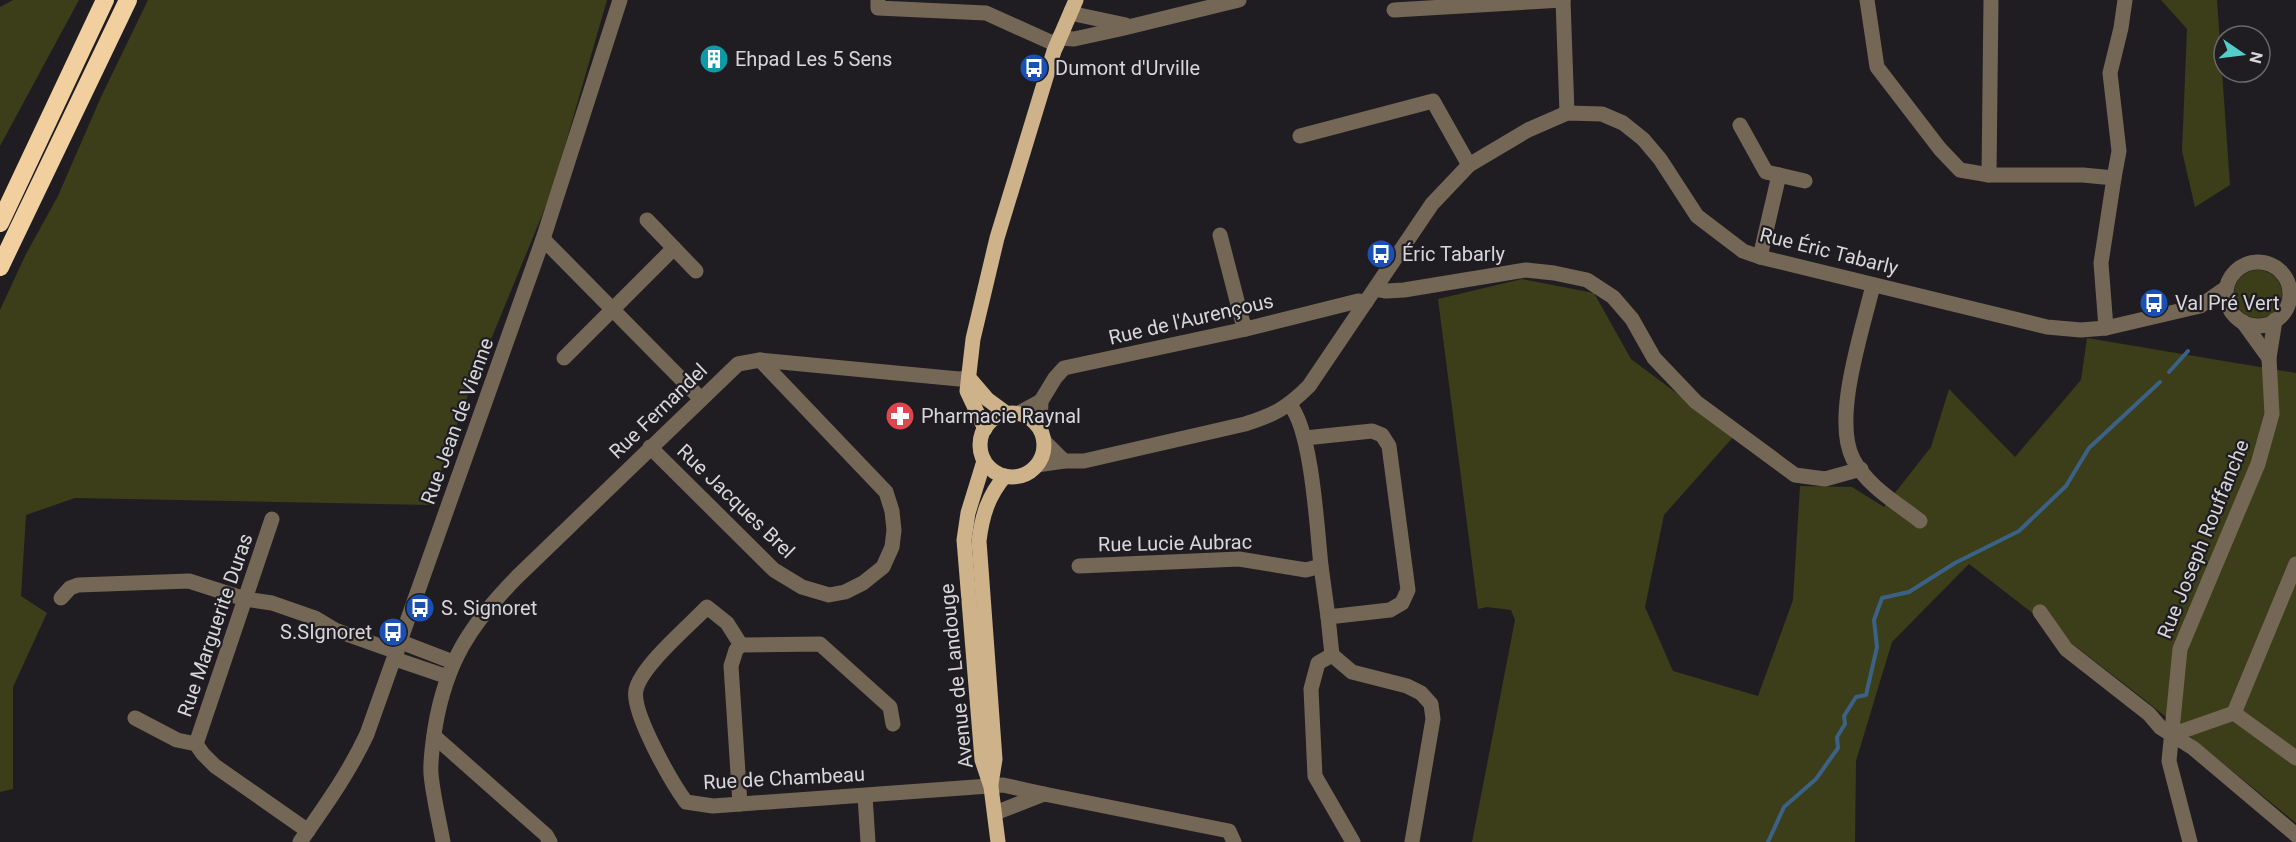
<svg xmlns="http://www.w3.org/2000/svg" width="2296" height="842" viewBox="0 0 2296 842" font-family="Roboto,sans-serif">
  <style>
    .green { fill: #3b3e18 }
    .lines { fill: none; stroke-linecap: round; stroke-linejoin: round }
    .stream { stroke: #3c6186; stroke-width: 4 }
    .minor { stroke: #756755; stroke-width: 15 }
    .major { stroke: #ceb28a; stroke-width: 15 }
    .highway { stroke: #f1cf9f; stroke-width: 18 }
    .labels { text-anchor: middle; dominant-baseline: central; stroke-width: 4.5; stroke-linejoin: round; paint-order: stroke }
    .poi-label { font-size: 20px; fill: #d7d6d9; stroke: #1f1d22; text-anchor: start }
    .street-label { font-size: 20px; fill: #d7d6d9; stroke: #1f1d22 }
  </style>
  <rect width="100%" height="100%" fill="#1f1d22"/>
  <!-- green -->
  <g class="green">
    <polygon points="13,0 79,0 0,146 0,7"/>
    <polygon points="148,0 607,0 552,191 462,410 430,505 75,498 26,515 21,596 47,613 13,687 13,789 0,792 0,310 26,254 58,196 101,97"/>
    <polygon points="2161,0 2217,0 2230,185 2195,207 2182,151 2187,29"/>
    <circle cx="2258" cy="294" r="24"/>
    <polygon points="1522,279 1594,293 1631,359 1734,436 1664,515 1645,607 1673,671 1758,696 1793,600 1800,486 1852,487 1884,507 1931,447 1949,389 2015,457 2081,380 2087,338 2296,373 2296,823 2145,700 1969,564 1892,642 1856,761 1855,842 1472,842 1515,620 1511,610 1487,607 1478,609 1438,299"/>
  </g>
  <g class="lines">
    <!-- stream -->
    <g class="stream">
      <polyline points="2169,372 2188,351"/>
      <polyline points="1768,842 1784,807 1816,779 1838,748 1837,737 1845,724 1844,716 1856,697 1866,695 1877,647 1874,620 1882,598 1909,592 1955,563 2019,531 2066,486 2089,448 2160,382"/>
    </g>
    <!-- minor -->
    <g class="minor">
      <polyline points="878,0 878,8 986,13 1057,45"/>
      <polyline points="1563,0 1567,113"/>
      <polyline points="1867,0 1877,67 1940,149 1960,170 1989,175 2083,175 2114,178 2101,263 2106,328"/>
      <polyline points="1394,10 1563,0"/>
      <polyline points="1071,11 1079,15 1126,25"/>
      <polyline points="1059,38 1074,39 1120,29 1239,0"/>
      <polyline points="1740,125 1766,172 1805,181"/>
      <polyline points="1300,136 1433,101 1469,165"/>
      <polyline points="1989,175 1991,0"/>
      <polyline points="2114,178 2119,151 2110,73 2121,28 2125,0"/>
      <polyline points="647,220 696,271"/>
      <polyline points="1220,235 1242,320 1246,329"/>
      <polyline points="543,239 701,399"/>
      <polyline points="1760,257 1779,175"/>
      <circle cx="2258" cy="294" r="32"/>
      <path d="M 1873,285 C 1863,329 1832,418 1853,459 C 1867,486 1897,503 1920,521"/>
      <polyline points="1375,289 1386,291 1404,290 1526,270 1554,273 1587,280 1613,297 1632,319 1654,358 1696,402 1795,475 1825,479 1861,469"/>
      <polyline points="2243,322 2269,358"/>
      <polyline points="564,358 674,248"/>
      <polyline points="1019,413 1041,401"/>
      <polyline points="1040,427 1041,401 1055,378 1064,368 1246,329 1358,301 1366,302"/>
      <polyline points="1305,438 1372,431 1382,435 1389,446 1408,590 1402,603 1390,610 1328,617 1321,566"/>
      <polyline points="1045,442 1064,461"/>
      <polyline points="650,447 774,570 802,587 829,595 845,592 863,583 883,567 892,547 894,530 892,511 886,492 760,360"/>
      <path d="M 1037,465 L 1064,461 L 1084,461 L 1245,424 C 1274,415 1287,408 1309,386 L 1432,204 L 1469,165 L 1528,130 L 1567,113 L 1602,114 L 1623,123 L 1643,139 L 1660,159 L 1697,216 L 1743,251 L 1760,257 L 2047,327 L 2081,330 L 2106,328 L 2200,306 L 2226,288"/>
      <path d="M 1079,566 L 1239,559 L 1306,570 L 1321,566 C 1317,529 1312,431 1290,405"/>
      <polyline points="61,598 70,588 78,585 189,581 245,599 272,603 315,618 335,630 397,652"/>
      <polyline points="2040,612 2066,649 2149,714 2161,728 2193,748 2296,835"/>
      <polyline points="1328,617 1332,655 1352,672 1407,686 1421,693 1431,704 1433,719 1412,842"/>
      <polyline points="401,642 453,662"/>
      <path d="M 741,645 L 727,623 L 707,607 C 689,626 641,666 636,690 C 631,712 672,783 686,802 L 713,806 L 1003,785 L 1044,794 L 995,813"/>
      <polyline points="1332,655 1318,663 1311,689 1315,776 1353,842"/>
      <polyline points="395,659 448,677"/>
      <polyline points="2234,713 2296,564"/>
      <polyline points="135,718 177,740 196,744 203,754 215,766 308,831"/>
      <polyline points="2171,735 2234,713 2296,758"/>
      <polyline points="434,736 546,835 550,842"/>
      <polyline points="196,744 272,519"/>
      <polyline points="1044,794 1229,831 1234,842"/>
      <polyline points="865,796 868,842"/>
      <polyline points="740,804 731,666 736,650 741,645 820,644 890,707 893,724"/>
      <path d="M 300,842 C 325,806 349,773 367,734 L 543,239 L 620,0"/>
      <path d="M 443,842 C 439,820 433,796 431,774 C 430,759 433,742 435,728 C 446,661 471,624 517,577 L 738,364 L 760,360 L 959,379 L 969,378"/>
      <polyline points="2190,842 2169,761 2180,649 2258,464 2272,414 2269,358 2275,320"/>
    </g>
    <!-- major -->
    <g class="major">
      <polyline points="969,378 987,399 1006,413"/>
      <circle cx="1012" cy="445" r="32"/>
      <polyline points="985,429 967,391 973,339 997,238 1054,51 1076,0"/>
      <polyline points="984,461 968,513 964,540 982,760 991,787 998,842"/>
      <path d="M 991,784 L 995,759 L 979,541 C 982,516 988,496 1005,476"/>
    </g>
    <!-- highway -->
    <g class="highway">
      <polyline points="0,223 105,0"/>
      <polyline points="0,267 128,0"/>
    </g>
  </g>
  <!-- icons -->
  <defs>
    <g id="building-disc" transform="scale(1.5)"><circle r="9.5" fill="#0f9aa8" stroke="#1f1d22"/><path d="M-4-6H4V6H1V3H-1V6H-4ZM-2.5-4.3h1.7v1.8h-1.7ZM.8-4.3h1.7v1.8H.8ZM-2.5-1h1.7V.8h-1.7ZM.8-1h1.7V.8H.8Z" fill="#fff"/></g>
    <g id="bus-disc" transform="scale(1.5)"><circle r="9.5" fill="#1a4fb4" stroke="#1f1d22"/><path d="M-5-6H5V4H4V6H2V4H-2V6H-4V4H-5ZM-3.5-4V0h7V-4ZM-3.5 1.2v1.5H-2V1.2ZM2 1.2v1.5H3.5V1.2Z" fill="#fff"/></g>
    <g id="pharmacy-disc" transform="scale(1.5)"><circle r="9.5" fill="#e0444e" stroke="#1f1d22"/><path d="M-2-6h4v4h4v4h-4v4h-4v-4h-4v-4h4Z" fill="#fff"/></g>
  </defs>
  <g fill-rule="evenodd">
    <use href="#building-disc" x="714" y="59"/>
    <use href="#bus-disc" x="1034" y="68"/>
    <use href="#bus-disc" x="1381" y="254"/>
    <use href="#bus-disc" x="2154" y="303"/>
    <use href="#pharmacy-disc" x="900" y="416"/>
    <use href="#bus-disc" x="420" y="608"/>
    <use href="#bus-disc" x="393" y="632"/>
  </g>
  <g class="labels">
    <!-- poi labels -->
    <g class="poi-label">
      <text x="735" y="59">Ehpad Les 5 Sens</text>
      <text x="1055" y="68">Dumont d'Urville</text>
      <text x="1402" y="254">Éric Tabarly</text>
      <text x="2175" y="303">Val Pré Vert</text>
      <text x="921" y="416">Pharmacie Raynal</text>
      <text x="441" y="608">S. Signoret</text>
      <text x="372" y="632" text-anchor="end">S.SIgnoret</text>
    </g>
    <!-- street labels -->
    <g class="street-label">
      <text transform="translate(1829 251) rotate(14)">Rue Éric Tabarly</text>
      <text transform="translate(1191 319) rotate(-13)">Rue de l'Aurençous</text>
      <text transform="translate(658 411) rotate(-44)">Rue Fernandel</text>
      <text transform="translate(457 421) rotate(-70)">Rue Jean de Vienne</text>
      <text transform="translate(736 501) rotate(44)">Rue Jacques Brel</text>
      <text transform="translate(2203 539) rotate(-68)">Rue Joseph Rouffanche</text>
      <text transform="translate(1175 543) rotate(-1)">Rue Lucie Aubrac</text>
      <text transform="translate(215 625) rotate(-71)">Rue Marguerite Duras</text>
      <text transform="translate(956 676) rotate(-96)">Avenue de Landouge</text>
      <text transform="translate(784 778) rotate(-3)">Rue de Chambeau</text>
    </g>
  </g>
  <!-- north arrow -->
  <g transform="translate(2242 54) rotate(104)"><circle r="28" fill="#1f1d22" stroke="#69676b" stroke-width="1.5"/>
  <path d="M0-4.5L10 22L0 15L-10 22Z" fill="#53cdca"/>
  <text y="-9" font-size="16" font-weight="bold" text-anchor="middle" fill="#d7d6d9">N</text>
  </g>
</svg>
